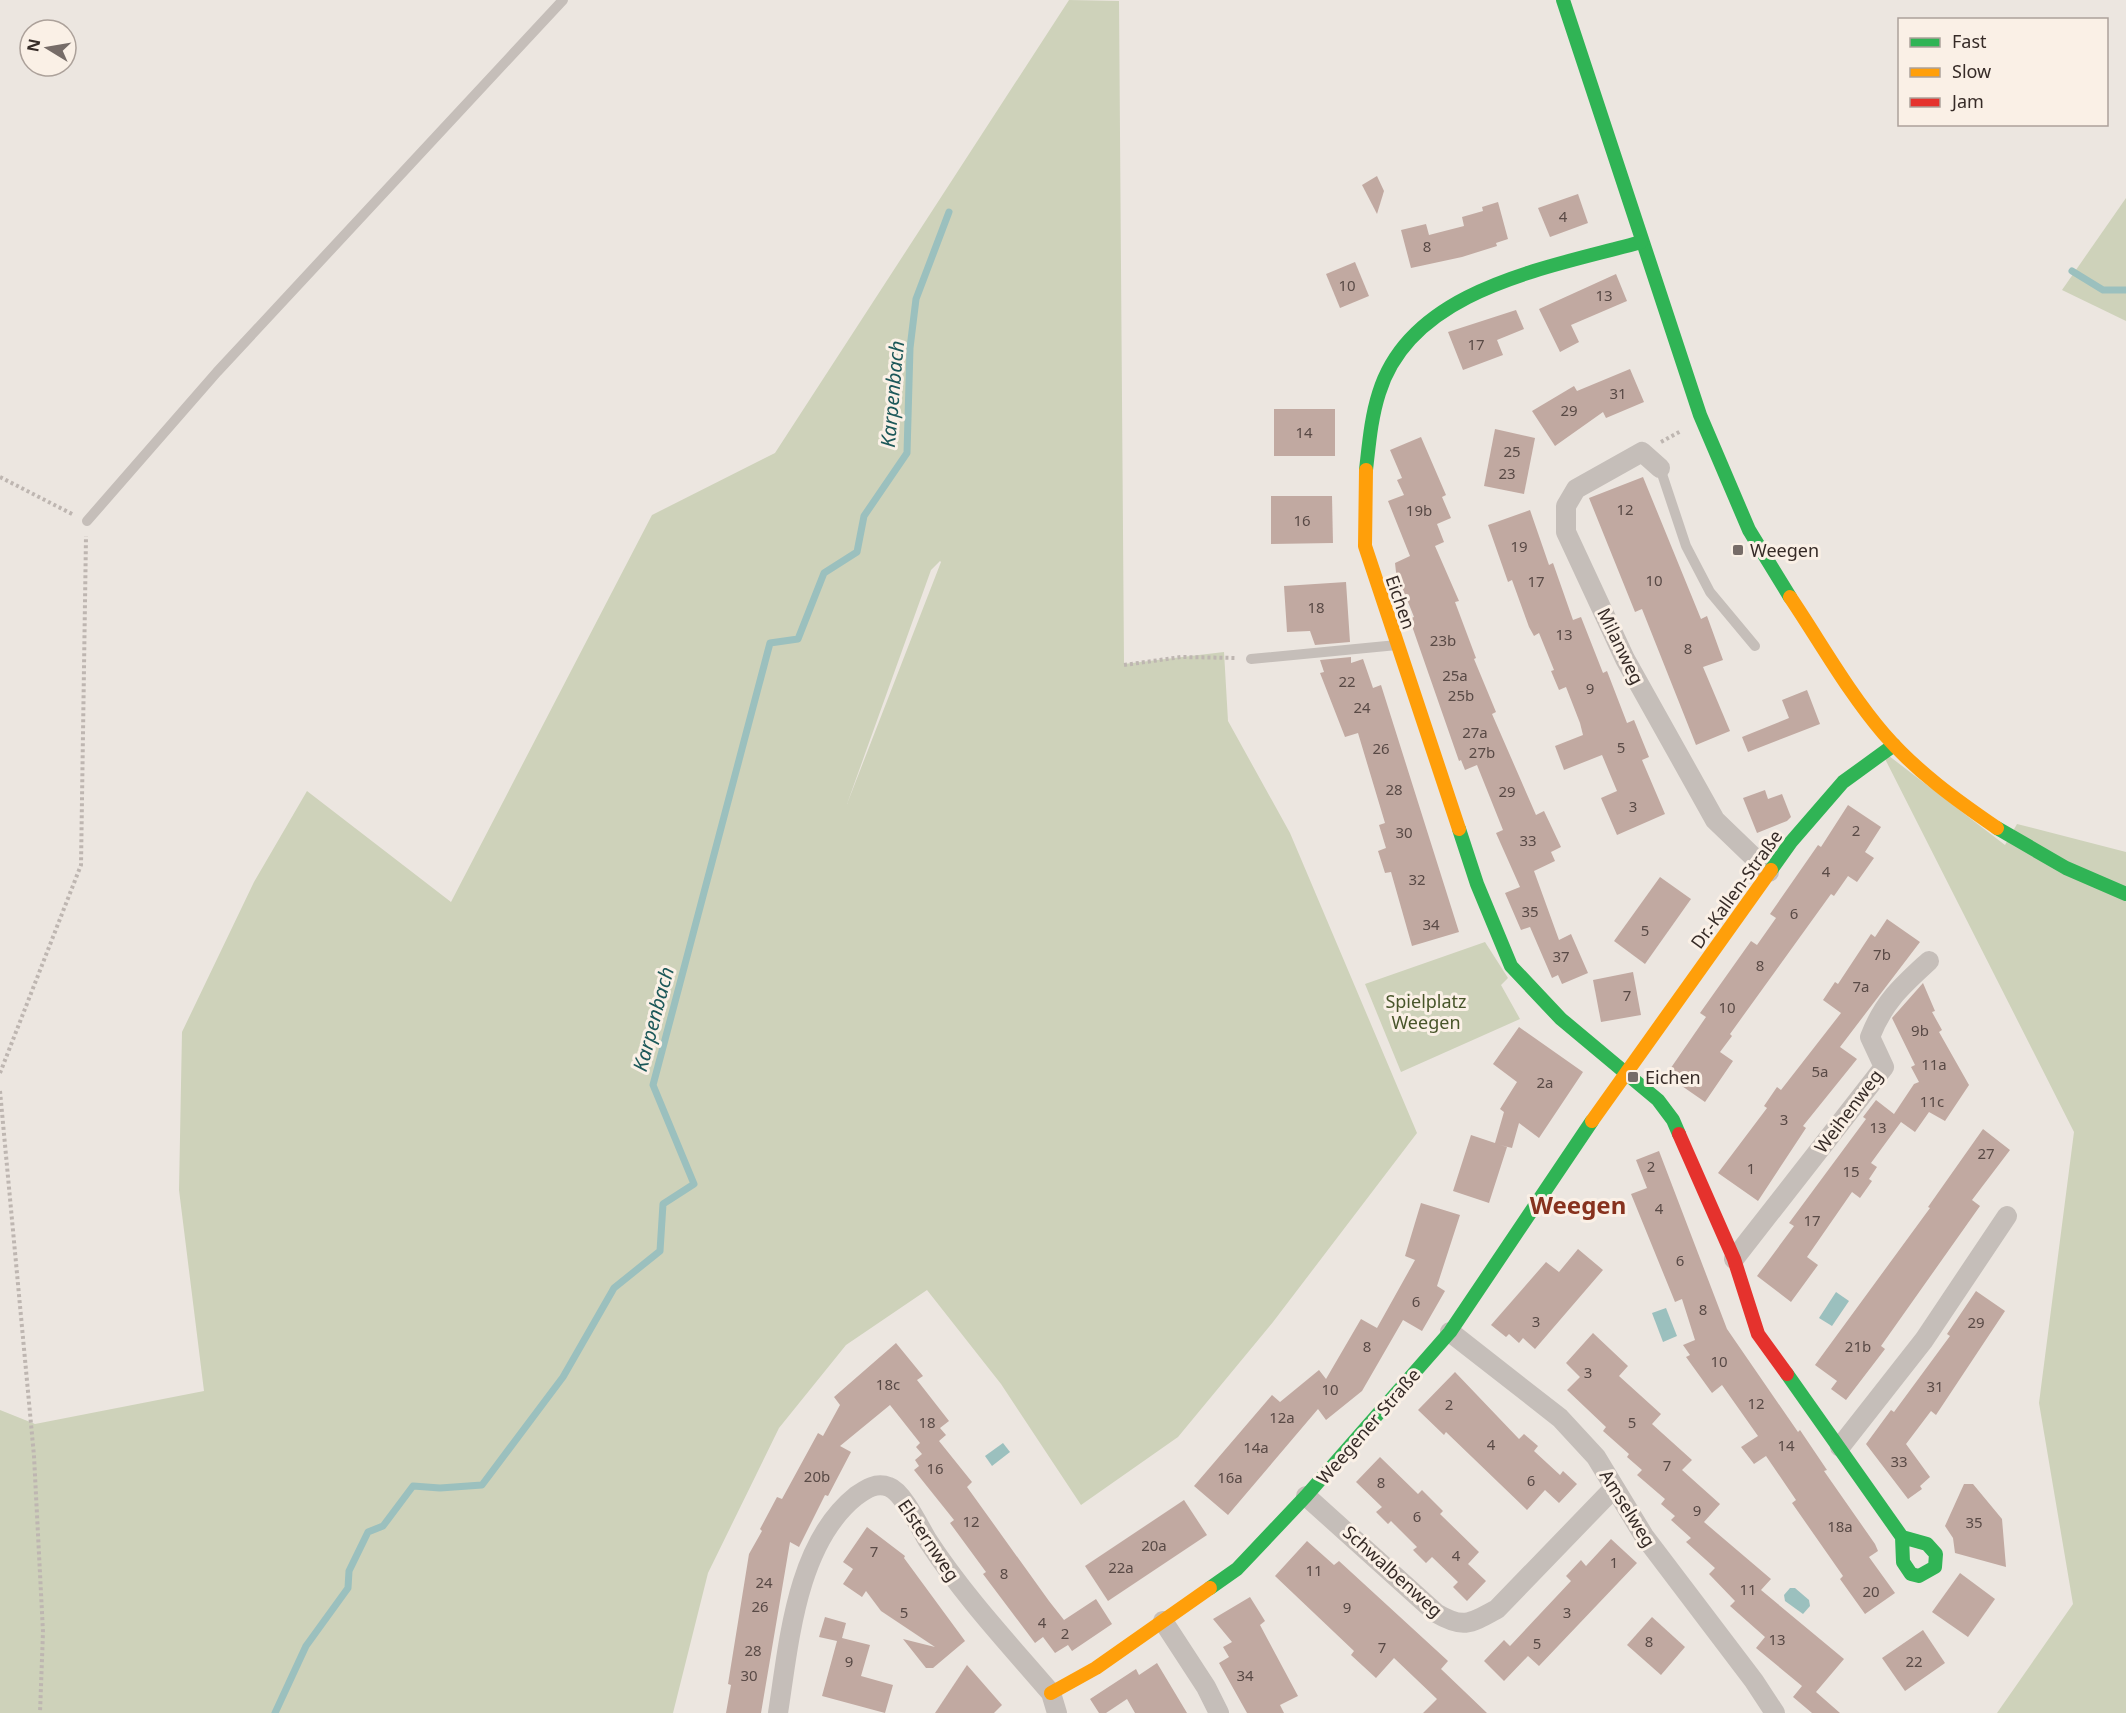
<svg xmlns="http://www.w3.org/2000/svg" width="2126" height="1713" viewBox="0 0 2126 1713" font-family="'Noto Sans',sans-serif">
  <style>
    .green { fill: #ced2ba; fill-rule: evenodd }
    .water { fill: #9bc0be }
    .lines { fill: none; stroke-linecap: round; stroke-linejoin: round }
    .stream { stroke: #9bc0be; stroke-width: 7 }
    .building { fill: #c1a9a1 }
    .path { stroke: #beb6b1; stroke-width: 4; stroke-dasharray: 3 3; stroke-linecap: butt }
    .lane { stroke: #c5beb9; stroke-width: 10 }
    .street { stroke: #c5beb9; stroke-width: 20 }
    .fast { stroke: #30b455; stroke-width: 14 }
    .slow { stroke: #ff9f0a; stroke-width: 14 }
    .jam { stroke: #e5322d; stroke-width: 14 }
    .poi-dot { fill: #766c68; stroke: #faf0e6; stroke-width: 2 }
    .labels { text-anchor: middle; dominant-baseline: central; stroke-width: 6; stroke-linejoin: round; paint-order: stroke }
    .number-label { font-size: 15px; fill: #594a46 }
    .poi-label { font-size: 18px; fill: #362b27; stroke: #faf0e6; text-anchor: start }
    .street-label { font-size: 18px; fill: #362b27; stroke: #faf0e6 }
    .park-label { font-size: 18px; fill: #48552a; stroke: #faf0e6 }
    .water-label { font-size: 20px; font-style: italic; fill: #1c5859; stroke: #faf0e6 }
    .district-label { font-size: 24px; font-weight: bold; fill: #87321e; stroke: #faf0e6 }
  </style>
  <rect width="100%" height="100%" fill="#ece6e0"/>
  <!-- green -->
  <g class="green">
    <path d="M 1069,0 L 1119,1 L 1124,664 L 1224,652 L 1228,721 L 1290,833 L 1417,1133 L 1273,1322 L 1178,1437 L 1081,1505 L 1001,1384 L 927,1290 L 846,1345 L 779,1428 L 708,1573 L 673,1713 L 0,1713 L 0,1410 L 35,1424 L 204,1391 L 179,1190 L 182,1032 L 254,882 L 307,791 L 451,902 L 652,515 L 775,453 ZM 940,561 L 941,562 L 847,804 L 931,570 Z"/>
    <polygon points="2126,198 2126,321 2062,290"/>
    <polygon points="1880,749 2005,845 2017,824 2126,852 2126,1713 1997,1713 2073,1604 2039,1403 2074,1132"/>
    <polygon points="1485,942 1508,978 1501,985 1520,1019 1401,1072 1365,984"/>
  </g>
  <!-- water -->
  <g class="water">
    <polygon points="1836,1292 1849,1301 1832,1326 1819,1318"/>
    <polygon points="1666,1308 1677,1336 1663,1342 1652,1313"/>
    <polygon points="1003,1443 1010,1452 992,1466 985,1456"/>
    <polygon points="1790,1588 1795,1588 1809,1600 1810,1606 1803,1614 1785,1601 1784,1595"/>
  </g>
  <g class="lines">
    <!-- stream -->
    <g class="stream">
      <polyline points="2072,271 2103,290 2126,290"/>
      <polyline points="275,1713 306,1646 348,1588 349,1571 368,1532 383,1526 413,1486 440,1488 482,1485 563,1377 614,1288 660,1251 663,1204 694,1184 653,1085 770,643 798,639 824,573 857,552 864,516 907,453 910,348 916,299 949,212"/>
    </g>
  </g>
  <!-- building -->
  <g class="building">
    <polygon points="1377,176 1384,191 1377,214 1362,185"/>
    <polygon points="1578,194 1588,223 1550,237 1538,208"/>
    <polygon points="1498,202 1508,239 1496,243 1497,246 1462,257 1411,268 1401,230 1426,224 1429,235 1464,226 1462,217 1483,211 1482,207"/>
    <polygon points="1355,262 1369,296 1340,308 1326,274"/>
    <polygon points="1616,274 1627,301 1571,325 1579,342 1560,352 1539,309"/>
    <polygon points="1516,310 1524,329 1497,340 1503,355 1463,370 1448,332"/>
    <polygon points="1630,369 1644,402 1606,418 1603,412 1555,446 1532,411 1574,386 1577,391"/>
    <rect x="1274" y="409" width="61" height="47"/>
    <polygon points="1495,429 1535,438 1524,494 1484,486"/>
    <polygon points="1421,437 1446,495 1442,497 1451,518 1437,524 1444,542 1435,546 1459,601 1455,602 1476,658 1474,659 1496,712 1492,714 1536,815 1544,811 1561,847 1551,852 1555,861 1534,871 1559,940 1571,934 1588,973 1562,984 1558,975 1552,978 1530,927 1521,930 1505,893 1520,887 1496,833 1503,830 1477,765 1465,770 1461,760 1459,761 1413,629 1411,618 1414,617 1396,572 1395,563 1410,556 1388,501 1404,495 1397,480 1402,478 1390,450"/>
    <polygon points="1643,477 1701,619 1707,616 1723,660 1703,667 1730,731 1696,745 1642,609 1635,612 1589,498"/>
    <polygon points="1271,496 1332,496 1333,543 1271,544"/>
    <polygon points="1530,510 1549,565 1553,563 1573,620 1581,617 1603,673 1607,671 1627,723 1634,720 1649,757 1642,760 1665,814 1617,835 1601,798 1617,791 1602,755 1564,770 1555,746 1583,735 1580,723 1566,687 1559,690 1551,671 1554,670 1539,633 1534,636 1529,627 1512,580 1508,582 1488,525"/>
    <polygon points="1346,582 1350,642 1315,645 1310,631 1287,632 1284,586"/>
    <polygon points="1351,657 1351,663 1363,659 1373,688 1381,685 1459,932 1412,946 1391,872 1385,873 1378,851 1386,848 1379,825 1385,823 1358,733 1345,737 1320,673 1324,672 1320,660"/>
    <polygon points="1807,690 1820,724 1748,752 1742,737 1789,718 1782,700"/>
    <polygon points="1765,790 1768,799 1782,794 1791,817 1787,821 1757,833 1743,798"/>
    <polygon points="1848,805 1881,827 1865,852 1874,858 1857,882 1848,876 1834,896 1831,894 1730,1034 1732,1036 1720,1052 1733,1061 1705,1102 1666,1075 1706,1017 1700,1013 1751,941 1757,945 1776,918 1770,914 1818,845 1821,847"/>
    <polygon points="1660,877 1691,899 1645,964 1614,941"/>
    <polygon points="1887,919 1920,942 1840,1047 1857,1059 1803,1126 1806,1128 1758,1201 1718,1173 1767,1108 1764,1106 1777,1087 1781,1090 1841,1013 1823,1000 1835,982 1838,984 1871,934 1875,937"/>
    <polygon points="1633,972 1641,1015 1601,1022 1593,980"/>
    <polygon points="1923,983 1935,1011 1932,1012 1942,1030 1939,1032 1969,1085 1945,1121 1929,1112 1915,1132 1901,1122 1871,1163 1877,1167 1869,1179 1872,1181 1860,1198 1852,1192 1807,1257 1818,1265 1791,1302 1757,1276 1794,1226 1789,1223 1866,1119 1863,1117 1876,1100 1894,1114 1914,1084 1919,1082 1911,1067 1915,1065 1892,1018"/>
    <polygon points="1519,1027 1583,1072 1539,1138 1519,1123 1512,1148 1500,1145 1507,1147 1489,1203 1453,1191 1471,1135 1495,1143 1504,1112 1500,1109 1517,1082 1493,1064"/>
    <polygon points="1983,1129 2010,1150 1972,1200 1980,1206 1881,1346 1885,1349 1846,1400 1831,1389 1837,1381 1815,1365 1930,1208 1928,1207"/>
    <polygon points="1659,1151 1727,1329 1798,1432 1800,1430 1827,1470 1824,1471 1875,1544 1878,1551 1869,1557 1895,1593 1865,1614 1840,1579 1843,1576 1792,1503 1796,1500 1766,1456 1754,1464 1741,1447 1758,1436 1722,1385 1712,1393 1686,1357 1690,1355 1683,1345 1695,1340 1682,1299 1675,1302 1631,1194 1647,1188 1636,1160"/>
    <polygon points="1421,1203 1460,1215 1437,1286 1445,1291 1422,1331 1403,1320 1362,1391 1326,1420 1318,1409 1228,1515 1194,1486 1272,1395 1280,1402 1319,1370 1326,1379 1361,1319 1377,1328 1415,1260 1405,1256"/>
    <polygon points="1578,1249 1603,1270 1535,1349 1523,1338 1519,1343 1509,1334 1506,1337 1491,1325 1546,1262 1559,1272"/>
    <polygon points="1976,1291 2005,1311 1936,1415 1931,1411 1906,1444 1930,1477 1920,1486 1922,1489 1908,1499 1866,1444 1891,1410 1894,1412 1950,1336 1947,1334"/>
    <polygon points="1593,1333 1628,1366 1619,1376 1661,1414 1652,1424 1692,1460 1682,1470 1720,1504 1704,1522 1771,1579 1761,1590 1844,1659 1816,1692 1840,1713 1812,1713 1793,1697 1802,1686 1756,1648 1765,1637 1730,1606 1735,1601 1709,1574 1715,1568 1686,1542 1691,1538 1671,1520 1675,1516 1661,1504 1665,1499 1637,1475 1642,1470 1627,1457 1629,1454 1603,1431 1606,1427 1567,1390 1580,1377 1566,1363"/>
    <polygon points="896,1343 923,1376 917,1380 949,1421 940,1428 946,1435 939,1441 972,1482 967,1487 1049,1601 1064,1620 1096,1599 1112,1624 1072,1651 1068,1645 1055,1653 1043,1637 1035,1643 983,1574 986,1572 950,1523 954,1520 914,1470 919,1466 915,1460 922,1454 916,1447 920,1443 890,1405 840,1446 851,1452 828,1496 825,1495 799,1547 790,1542 761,1713 726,1713 731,1685 728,1684 749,1554 762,1531 760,1529 777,1497 782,1499 818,1433 823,1436 840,1405 834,1397"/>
    <polygon points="1455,1372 1519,1439 1524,1434 1538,1446 1534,1451 1560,1475 1563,1471 1577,1484 1559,1503 1545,1490 1527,1510 1446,1432 1444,1435 1418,1410"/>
    <polygon points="1380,1457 1418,1494 1422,1490 1443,1511 1440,1514 1479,1552 1468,1564 1486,1581 1467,1601 1453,1587 1458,1582 1432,1557 1426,1563 1413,1550 1417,1547 1391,1521 1388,1524 1376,1512 1382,1507 1356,1482"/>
    <polygon points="1964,1484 1973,1484 2002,1519 2006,1567 1955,1553 1953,1538 1945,1526"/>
    <polygon points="1184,1500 1207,1535 1108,1601 1085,1566"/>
    <polygon points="867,1527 905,1556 904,1558 965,1641 933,1668 926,1668 903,1639 935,1647 881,1611 866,1591 862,1597 843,1584 853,1569 843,1562"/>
    <polygon points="1611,1539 1637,1563 1539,1666 1528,1656 1504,1681 1484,1661 1504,1640 1510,1646 1571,1581 1566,1576 1581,1560 1586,1566"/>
    <polygon points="1307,1541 1334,1565 1339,1561 1448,1661 1441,1669 1487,1713 1423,1713 1437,1699 1394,1658 1376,1678 1351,1655 1354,1651 1275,1576"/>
    <polygon points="1960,1573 1995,1599 1968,1637 1932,1612"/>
    <polygon points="1250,1597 1265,1621 1260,1625 1298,1696 1280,1705 1284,1713 1247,1713 1219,1663 1229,1657 1223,1647 1232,1642 1213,1619"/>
    <polygon points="825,1617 846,1623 842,1638 870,1645 861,1676 893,1685 885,1713 822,1696 837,1641 819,1637"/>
    <polygon points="1652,1617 1685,1647 1661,1675 1627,1645"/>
    <polygon points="1923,1630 1945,1663 1905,1691 1882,1658"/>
    <polygon points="1157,1663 1187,1713 1135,1713 1127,1699 1106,1713 1099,1713 1090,1699 1136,1669 1139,1675"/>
    <polygon points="967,1665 1002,1705 994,1713 935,1713"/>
  </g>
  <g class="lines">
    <!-- path -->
    <g class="path">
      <polyline points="1661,442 1681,431"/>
      <polyline points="0,477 74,515"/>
      <polyline points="1124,665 1181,657 1236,658"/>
      <polyline points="0,1073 81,865 86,536"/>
      <polyline points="0,1091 34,1456 43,1632 40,1713"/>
    </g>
    <!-- lane -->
    <g class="lane">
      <polyline points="1660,468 1686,546 1710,592 1755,646"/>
      <polyline points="87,521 217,372 563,0"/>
      <polyline points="1251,659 1397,645"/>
    </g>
    <!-- street -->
    <g class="street">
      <polyline points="1660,468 1642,452 1576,489 1566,506 1566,532 1625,659 1715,820 1769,872"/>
      <path d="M 1734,1259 L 1884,1067 L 1870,1037 C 1884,1001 1902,986 1929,961"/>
      <polyline points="1450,1332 1560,1418 1596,1457 1644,1536 1754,1681 1775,1713"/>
      <polyline points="1840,1447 1924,1340 2007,1216"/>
      <path d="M 1306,1496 L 1436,1613 C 1463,1629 1470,1624 1497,1609 L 1614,1488"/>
      <polyline points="1163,1621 1206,1687 1219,1713"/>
      <path d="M 778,1713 C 789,1643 796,1544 856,1496 C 866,1489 876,1482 889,1487 C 903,1492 920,1528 928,1541 C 964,1596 1009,1644 1051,1693 L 1057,1713"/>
    </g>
    <!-- fast -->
    <g class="fast">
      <polyline points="1563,0 1700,415 1749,530 1790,597"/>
      <path d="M 1366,470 C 1369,444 1371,418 1379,393 C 1411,288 1549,268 1641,242"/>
      <polyline points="1997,828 2066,868 2126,894"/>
      <polyline points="1459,829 1477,884 1511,966 1561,1019 1658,1100 1673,1120 1679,1134"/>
      <polyline points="1771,870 1791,842 1843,782 1894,745"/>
      <polyline points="1787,1374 1902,1537 1903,1562 1911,1574 1919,1576 1935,1567 1936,1554 1927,1544 1902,1537"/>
      <polyline points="1210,1588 1237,1569 1306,1496 1450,1332 1592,1121"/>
    </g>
    <!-- slow -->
    <g class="slow">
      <polyline points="1366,470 1365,546 1459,829"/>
      <path d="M 1790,597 C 1821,643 1848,692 1884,734 C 1916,771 1956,800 1997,828"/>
      <polyline points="1592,1121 1771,870"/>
      <polyline points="1051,1693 1096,1668 1210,1588"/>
    </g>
    <!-- jam -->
    <polyline class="jam" points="1679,1134 1734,1259 1758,1334 1787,1374"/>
  </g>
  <!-- markers -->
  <g class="poi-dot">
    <rect x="1732" y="544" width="12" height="12" rx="3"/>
    <rect x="1627" y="1071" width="12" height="12" rx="3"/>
  </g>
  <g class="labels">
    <!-- number labels -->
    <g class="number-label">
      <text x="1563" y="216">4</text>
      <text x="1427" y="246">8</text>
      <text x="1347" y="285">10</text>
      <text x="1604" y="295">13</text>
      <text x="1476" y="344">17</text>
      <text x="1618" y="393">31</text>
      <text x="1569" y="410">29</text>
      <text x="1304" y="432">14</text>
      <text x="1512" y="451">25</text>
      <text x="1507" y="473">23</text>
      <text x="1625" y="509">12</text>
      <text x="1419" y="510">19b</text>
      <text x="1302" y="520">16</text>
      <text x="1519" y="546">19</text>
      <text x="1654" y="580">10</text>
      <text x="1536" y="581">17</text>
      <text x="1316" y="607">18</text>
      <text x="1564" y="634">13</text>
      <text x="1443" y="640">23b</text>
      <text x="1688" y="648">8</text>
      <text x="1455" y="675">25a</text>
      <text x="1347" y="681">22</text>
      <text x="1590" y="688">9</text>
      <text x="1461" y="695">25b</text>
      <text x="1362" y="707">24</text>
      <text x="1475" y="732">27a</text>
      <text x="1621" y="747">5</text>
      <text x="1381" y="748">26</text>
      <text x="1482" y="752">27b</text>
      <text x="1394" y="789">28</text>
      <text x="1507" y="791">29</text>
      <text x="1633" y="806">3</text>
      <text x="1856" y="830">2</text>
      <text x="1404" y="832">30</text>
      <text x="1528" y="840">33</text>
      <text x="1826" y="871">4</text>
      <text x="1417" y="879">32</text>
      <text x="1530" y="911">35</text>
      <text x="1794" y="913">6</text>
      <text x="1431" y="924">34</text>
      <text x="1645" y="930">5</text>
      <text x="1882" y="954">7b</text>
      <text x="1561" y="956">37</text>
      <text x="1760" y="965">8</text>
      <text x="1861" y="986">7a</text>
      <text x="1627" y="995">7</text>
      <text x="1727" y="1007">10</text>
      <text x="1920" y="1030">9b</text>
      <text x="1934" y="1064">11a</text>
      <text x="1820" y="1071">5a</text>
      <text x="1545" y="1082">2a</text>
      <text x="1932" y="1101">11c</text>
      <text x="1784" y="1119">3</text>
      <text x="1878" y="1127">13</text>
      <text x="1986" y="1153">27</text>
      <text x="1651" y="1166">2</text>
      <text x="1751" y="1168">1</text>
      <text x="1851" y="1171">15</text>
      <text x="1659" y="1208">4</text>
      <text x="1812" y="1220">17</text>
      <text x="1680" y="1260">6</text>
      <text x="1416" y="1301">6</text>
      <text x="1703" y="1309">8</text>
      <text x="1536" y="1321">3</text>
      <text x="1976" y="1322">29</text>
      <text x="1367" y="1346">8</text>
      <text x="1858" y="1346">21b</text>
      <text x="1719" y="1361">10</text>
      <text x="1588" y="1372">3</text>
      <text x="888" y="1384">18c</text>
      <text x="1935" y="1386">31</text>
      <text x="1330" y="1389">10</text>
      <text x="1756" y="1403">12</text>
      <text x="1449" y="1404">2</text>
      <text x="1282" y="1417">12a</text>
      <text x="927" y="1422">18</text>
      <text x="1632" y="1422">5</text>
      <text x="1491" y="1444">4</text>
      <text x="1786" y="1445">14</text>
      <text x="1256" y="1447">14a</text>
      <text x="1899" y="1461">33</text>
      <text x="1667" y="1465">7</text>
      <text x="935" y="1468">16</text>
      <text x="817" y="1476">20b</text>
      <text x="1230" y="1477">16a</text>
      <text x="1531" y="1480">6</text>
      <text x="1381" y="1482">8</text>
      <text x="1697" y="1510">9</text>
      <text x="1417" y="1516">6</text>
      <text x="971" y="1521">12</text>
      <text x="1974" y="1522">35</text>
      <text x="1840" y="1526">18a</text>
      <text x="1154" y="1545">20a</text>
      <text x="874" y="1551">7</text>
      <text x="1456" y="1555">4</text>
      <text x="1614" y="1562">1</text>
      <text x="1121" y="1567">22a</text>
      <text x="1314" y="1570">11</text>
      <text x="1004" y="1573">8</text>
      <text x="764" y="1582">24</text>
      <text x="1748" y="1589">11</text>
      <text x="1871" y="1591">20</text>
      <text x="760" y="1606">26</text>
      <text x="1347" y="1607">9</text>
      <text x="904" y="1612">5</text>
      <text x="1567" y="1612">3</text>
      <text x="1042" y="1622">4</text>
      <text x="1065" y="1633">2</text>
      <text x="1777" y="1639">13</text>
      <text x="1649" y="1641">8</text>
      <text x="1537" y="1643">5</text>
      <text x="1382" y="1647">7</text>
      <text x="753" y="1650">28</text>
      <text x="849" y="1661">9</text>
      <text x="1914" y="1661">22</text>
      <text x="749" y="1675">30</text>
      <text x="1245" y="1675">34</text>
    </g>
    <!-- poi labels -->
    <g class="poi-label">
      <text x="1750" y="550">Weegen</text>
      <text x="1645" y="1077">Eichen</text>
    </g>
    <!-- street labels -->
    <g class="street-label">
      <text transform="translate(1401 602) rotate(71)">Eichen</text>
      <text transform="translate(1621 646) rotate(64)">Milanweg</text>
      <text transform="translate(1736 889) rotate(-54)">Dr.-Kallen-Straße</text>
      <text transform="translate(1848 1111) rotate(-53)">Weihenweg</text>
      <text transform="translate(1368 1426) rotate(-49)">Weegener Straße</text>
      <text transform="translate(1628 1508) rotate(58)">Amselweg</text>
      <text transform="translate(929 1540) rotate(56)">Elsternweg</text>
      <text transform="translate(1393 1571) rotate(42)">Schwalbenweg</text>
    </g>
    <!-- park labels -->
    <g class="park-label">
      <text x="1426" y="1001">Spielplatz<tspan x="1426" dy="21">Weegen</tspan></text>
    </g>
    <!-- water labels -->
    <g class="water-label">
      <text transform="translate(892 394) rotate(-85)">Karpenbach</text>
      <text transform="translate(653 1019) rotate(-75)">Karpenbach</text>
    </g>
    <!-- district labels -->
    <g class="district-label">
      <text x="1578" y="1204">Weegen</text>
    </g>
  </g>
  <!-- legend -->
  <rect x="1898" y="18" width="210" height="108" fill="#faf0e6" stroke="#aca19a" stroke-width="1.5"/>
  <rect x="1910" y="38" width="30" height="9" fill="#30b455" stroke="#aca19a" stroke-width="1.5"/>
  <text x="1952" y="48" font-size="18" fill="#362b27">Fast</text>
  <rect x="1910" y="68" width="30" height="9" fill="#ff9f0a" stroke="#aca19a" stroke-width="1.5"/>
  <text x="1952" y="78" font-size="18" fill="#362b27">Slow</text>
  <rect x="1910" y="98" width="30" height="9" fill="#e5322d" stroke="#aca19a" stroke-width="1.5"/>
  <text x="1952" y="108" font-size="18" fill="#362b27">Jam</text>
  <!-- north arrow -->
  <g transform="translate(48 48) rotate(281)"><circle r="28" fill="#faf0e6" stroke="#aca19a" stroke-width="1.5"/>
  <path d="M0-4.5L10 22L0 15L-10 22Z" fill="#766c68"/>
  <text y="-9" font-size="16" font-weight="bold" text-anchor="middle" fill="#362b27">N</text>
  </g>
</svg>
